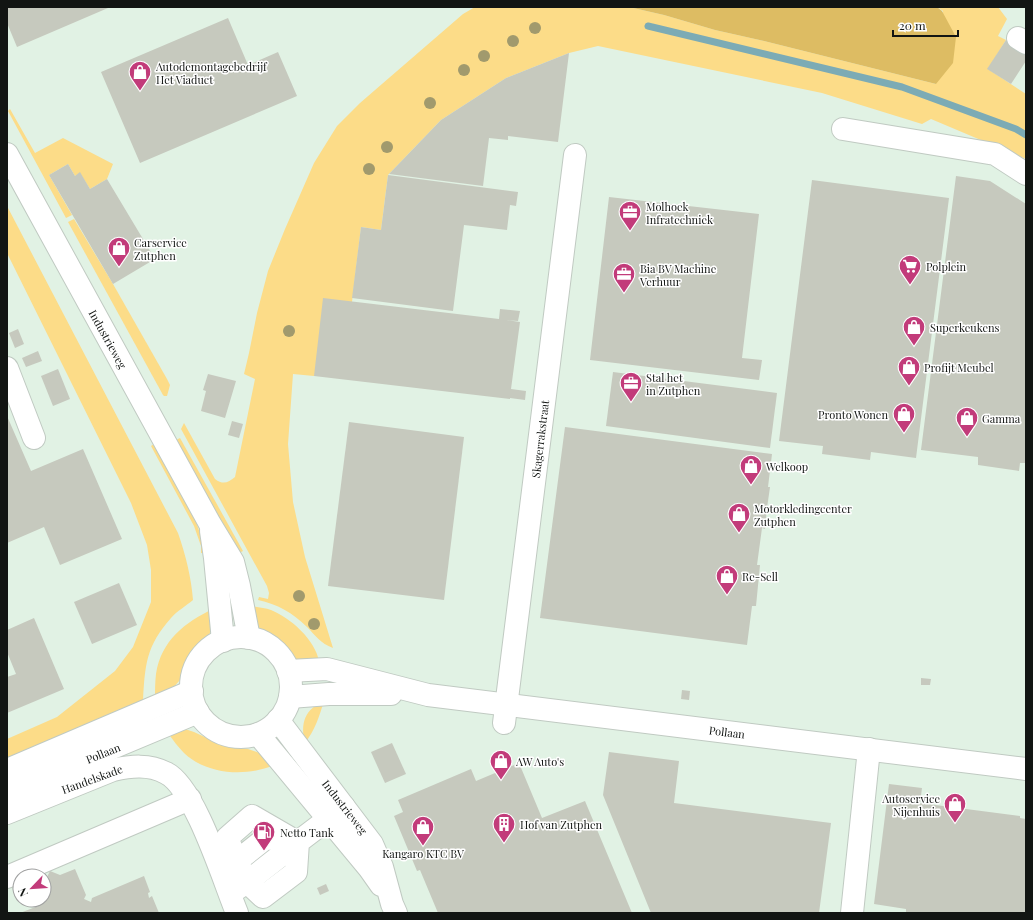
<svg xmlns="http://www.w3.org/2000/svg" width="1033" height="920" viewBox="0 0 1033 920" font-family="'Playfair Display',serif">
  <style>
    .built { fill: #e1f2e4; fill-rule: evenodd }
    .green { fill: #fcdc88 }
    .forest { fill: #ddbc63 }
    .lines { fill: none; stroke-linecap: round; stroke-linejoin: round }
    .stream { stroke: #7cabb5; stroke-width: 7 }
    .building { fill: #c6c9be }
    .minor-casing { stroke: #c0cac2; stroke-width: 24 }
    .minor { stroke: #fff; stroke-width: 22 }
    .tree { fill: #a19a6d }
    .labels { text-anchor: middle; dominant-baseline: central; stroke-width: 3; stroke-linejoin: round; paint-order: stroke }
    .poi-label { font-size: 11px; fill: #121513; stroke: #fff; text-anchor: start }
    .street-label { font-size: 11px; fill: #121513; stroke: #fff }
  </style>
  <rect width="100%" height="100%" fill="#f1fbf2"/>
  <!-- built -->
  <path class="built" d="M 7,7 L 1026,7 L 1026,913 L 7,913 ZM 20,876 L 44,876 L 44,900 L 20,900 Z"/>
  <!-- green -->
  <g class="green">
    <path d="M 475,7 L 629,7 L 664,15 L 715,30 L 764,41 L 936,84 L 943,11 L 937,7 L 998,7 L 1007,19 L 998,36 L 1006,40 L 988,69 L 1026,94 L 1026,159 L 931,119 L 922,124 L 822,93 L 598,46 L 569,53 L 506,78 L 441,120 L 388,175 L 381,230 L 361,227 L 352,302 L 314,376 L 293,374 L 288,444 L 293,502 L 305,557 L 333,648 C 320,643 316,636 307,627 C 293,613 277,604 258,600 L 259,597 L 268,599 L 269,593 L 267,586 L 181,429 L 184,423 L 215,479 C 223,485 228,483 235,477 L 255,379 L 244,374 L 249,353 L 257,313 L 268,271 L 285,229 L 314,163 L 337,126 L 360,103 L 463,14 Z"/>
    <polygon points="10,109 35,153 63,138 113,164 107,179 90,189 80,173 75,176 68,164 49,175 72,215 66,218 8,111"/>
    <path d="M 7,206 L 178,533 C 186,556 191,577 193,600 C 186,606 177,611 171,618 C 146,646 145,665 143,701 L 7,760 L 7,739 L 57,717 L 115,671 L 133,647 L 151,602 L 151,570 L 147,545 L 131,503 L 7,253 Z"/>
    <polygon points="74,219 113,284 167,379 170,385 167,396 164,396 163,395 68,222"/>
    <polygon points="180,438 243,551 237,554 176,440"/>
    <polygon points="154,444 196,522 207,553 201,553 201,546 194,526 151,446"/>
    <path d="M 250,606 C 257,607 265,608 271,610 C 291,618 315,640 319,661 L 294,659 L 265,635 L 254,621 Z"/>
    <path d="M 213,609 L 212,628 L 209,635 L 190,658 L 180,680 L 171,690 L 155,699 C 155,691 155,682 156,674 C 161,641 185,622 213,609 Z"/>
    <path d="M 324,701 C 319,717 315,730 305,743 C 300,723 305,709 324,701 Z"/>
    <path d="M 185,729 L 194,732 L 224,746 L 248,749 L 265,755 L 274,765 C 247,777 207,775 184,753 C 178,747 173,740 168,733 Z"/>
  </g>
  <!-- forest -->
  <polygon class="forest" points="629,7 937,7 942,11 956,37 953,63 936,84 764,41 715,30 664,15"/>
  <g class="lines">
    <!-- stream -->
    <polyline class="stream" points="648,26 902,87 1016,129 1026,135"/>
  </g>
  <!-- building -->
  <g class="building">
    <polygon points="7,7 107,7 108,8 17,47 7,23"/>
    <polygon points="228,18 248,65 278,52 297,96 140,163 101,72"/>
    <polygon points="1006,40 1026,53 1026,61 1011,84 987,69"/>
    <polygon points="569,53 558,142 508,136 508,140 489,138 483,186 389,174 441,120 506,78"/>
    <polygon points="68,164 75,176 80,172 90,189 107,179 155,259 113,284 49,175"/>
    <polygon points="388,175 518,192 516,206 510,205 507,230 464,225 453,311 352,298 361,227 381,230"/>
    <polygon points="956,176 990,181 1026,204 1026,463 1020,463 1019,471 978,465 978,457 921,450"/>
    <polygon points="812,180 949,198 916,458 871,452 870,460 822,454 823,446 779,441"/>
    <polygon points="609,197 759,214 742,358 762,360 759,380 590,360"/>
    <polygon points="323,298 499,319 500,309 520,311 518,321 506,320 520,322 511,389 526,391 525,400 510,398 510,399 314,376"/>
    <polygon points="18,329 24,344 15,348 9,333"/>
    <polygon points="38,351 42,361 26,367 22,358"/>
    <polygon points="58,369 70,399 53,406 41,376"/>
    <polygon points="613,372 777,393 770,448 606,426"/>
    <polygon points="208,374 236,381 225,418 201,411 206,391 203,390"/>
    <polygon points="7,416 31,471 83,449 122,539 60,565 44,527 7,543"/>
    <polygon points="232,421 243,424 239,438 228,435"/>
    <polygon points="349,422 464,437 444,600 328,586"/>
    <polygon points="565,427 772,454 768,487 770,487 767,508 765,529 762,528 757,565 760,565 756,606 752,606 747,645 540,618"/>
    <polygon points="119,583 137,625 92,644 74,602"/>
    <polygon points="34,618 64,689 7,713 7,677 16,674 7,652 7,630"/>
    <polygon points="921,678 931,679 930,685 921,685"/>
    <polygon points="682,690 690,691 689,700 681,699"/>
    <polygon points="392,743 406,774 385,783 371,752"/>
    <polygon points="609,752 679,761 674,803 831,823 819,913 651,913 603,795"/>
    <polygon points="519,763 542,818 585,801 632,913 438,913 420,870 417,871 394,816 403,812 398,800 471,769 476,781"/>
    <polygon points="889,784 922,788 920,803 1020,816 1020,818 1026,819 1026,913 906,913 906,909 874,904"/>
    <polygon points="75,869 86,895 84,899 91,902 92,898 144,876 150,892 148,893 149,898 152,896 159,913 20,913 38,906 35,900 44,900 44,881 45,881 50,871 60,875"/>
    <polygon points="326,884 329,891 320,895 317,888"/>
  </g>
  <g class="lines">
    <!-- minor casing -->
    <g class="minor-casing">
      <g id="minor">
        <polyline points="1018,38 1026,43"/>
        <polyline points="843,129 995,154 1026,174"/>
        <polyline points="7,154 210,524 233,562 239,586 249,638"/>
        <polyline points="7,368 34,438"/>
        <polyline points="211,531 215,558 223,641"/>
        <circle cx="241" cy="687" r="50"/>
        <polyline points="288,671 327,669 428,695 1026,769"/>
        <polyline points="290,697 329,694 391,694"/>
        <polyline points="278,720 372,844 382,867 392,904 396,913"/>
        <polyline points="504,723 575,155"/>
        <polyline points="258,734 369,868 381,885"/>
        <polyline points="7,770 192,691"/>
        <polyline points="7,792 198,712"/>
        <path d="M 7,813 L 113,770 C 131,766 149,764 166,773 C 195,787 224,882 237,913"/>
        <polyline points="298,842 266,838 237,861 247,882 263,897 296,872 298,842 344,807"/>
        <polyline points="237,861 227,838 252,816 290,838"/>
        <polyline points="7,877 190,799"/>
        <polyline points="235,890 247,882 298,842"/>
        <polyline points="852,913 869,749"/>
      </g>
    </g>
    <!-- minor -->
    <use href="#minor" class="minor"/>
  </g>
  <!-- trees -->
  <g class="tree">
    <circle cx="535" cy="28" r="6"/>
    <circle cx="513" cy="41" r="6"/>
    <circle cx="484" cy="56" r="6"/>
    <circle cx="464" cy="70" r="6"/>
    <circle cx="430" cy="103" r="6"/>
    <circle cx="387" cy="147" r="6"/>
    <circle cx="369" cy="169" r="6"/>
    <circle cx="289" cy="331" r="6"/>
    <circle cx="299" cy="596" r="6"/>
    <circle cx="314" cy="624" r="6"/>
  </g>
  <!-- icons -->
  <defs>
    <g id="shop-pin" transform="scale(1.15)"><path d="M0 17L-7.5 6A9.5 9.5 0 1 1 7.5 6Z" fill="#c23b7a" stroke="#fff"/><path d="M-5-2.5h2.3a2.7 3.5 0 0 1 5.4 0H5L5.5 6h-11ZM-1.5-2.5h3a1.5 2.3 0 0 0-3 0Z" fill="#fff"/></g>
    <g id="office-pin" transform="scale(1.15)"><path d="M0 17L-7.5 6A9.5 9.5 0 1 1 7.5 6Z" fill="#c23b7a" stroke="#fff"/><path d="M-6-3h4V-5.5h4V-3h4V5H-6ZM-1-4.5V-3h2v-1.5ZM-6 0V1H6V0Z" fill="#fff"/></g>
    <g id="supermarket-pin" transform="scale(1.15)"><path d="M0 17L-7.5 6A9.5 9.5 0 1 1 7.5 6Z" fill="#c23b7a" stroke="#fff"/><path d="M-6-5.5h2.5l.6 2H6L4.5 2H-2.5L-4.4-4H-6ZM-1.5 3.2a1.3 1.3 0 1 0 .1 0ZM3 3.2a1.3 1.3 0 1 0 .1 0Z" fill="#fff"/></g>
    <g id="building-pin" transform="scale(1.15)"><path d="M0 17L-7.5 6A9.5 9.5 0 1 1 7.5 6Z" fill="#c23b7a" stroke="#fff"/><path d="M-4-6H4V6H1V3H-1V6H-4ZM-2.5-4.3h1.7v1.8h-1.7ZM.8-4.3h1.7v1.8H.8ZM-2.5-1h1.7V.8h-1.7ZM.8-1h1.7V.8H.8Z" fill="#fff"/></g>
    <g id="fuel-pin" transform="scale(1.15)"><path d="M0 17L-7.5 6A9.5 9.5 0 1 1 7.5 6Z" fill="#c23b7a" stroke="#fff"/><path d="M-5.5-6h7V0h2V4h1.3V-2.5L3-4.5l.8-.8L6-3V5H2.5V1h-1V6h-7ZM-4.2-4.7v3.2H.2V-4.7Z" fill="#fff"/></g>
  </defs>
  <g fill-rule="evenodd">
    <use href="#shop-pin" x="140" y="72"/>
    <use href="#office-pin" x="630" y="212"/>
    <use href="#shop-pin" x="119" y="248"/>
    <use href="#supermarket-pin" x="910" y="266"/>
    <use href="#office-pin" x="624" y="274"/>
    <use href="#shop-pin" x="914" y="327"/>
    <use href="#shop-pin" x="909" y="367"/>
    <use href="#office-pin" x="631" y="383"/>
    <use href="#shop-pin" x="904" y="414"/>
    <use href="#shop-pin" x="967" y="418"/>
    <use href="#shop-pin" x="751" y="466"/>
    <use href="#shop-pin" x="739" y="514"/>
    <use href="#shop-pin" x="727" y="576"/>
    <use href="#shop-pin" x="501" y="761"/>
    <use href="#shop-pin" x="955" y="804"/>
    <use href="#building-pin" x="504" y="824"/>
    <use href="#shop-pin" x="423" y="827"/>
    <use href="#fuel-pin" x="264" y="832"/>
  </g>
  <g class="labels">
    <!-- poi labels -->
    <g class="poi-label">
      <text x="156" y="66">Autodemontagebedrijf<tspan x="156" dy="13">Het Viaduct</tspan></text>
      <text x="646" y="206">Molhoek<tspan x="646" dy="13">Infratechniek</tspan></text>
      <text x="134" y="242">Carservice<tspan x="134" dy="13">Zutphen</tspan></text>
      <text x="926" y="266">Polplein</text>
      <text x="640" y="268">Bia BV Machine<tspan x="640" dy="13">Verhuur</tspan></text>
      <text x="930" y="327">Superkeukens</text>
      <text x="924" y="367">Profijt Meubel</text>
      <text x="646" y="377">Stal het<tspan x="646" dy="13">in Zutphen</tspan></text>
      <text x="888" y="414" text-anchor="end">Pronto Wonen</text>
      <text x="982" y="418">Gamma</text>
      <text x="766" y="466">Welkoop</text>
      <text x="754" y="508">Motorkledingcenter<tspan x="754" dy="13">Zutphen</tspan></text>
      <text x="742" y="576">Re-Sell</text>
      <text x="516" y="761">AW Auto's</text>
      <text x="940" y="798" text-anchor="end">Autoservice<tspan x="940" dy="13">Nijenhuis</tspan></text>
      <text x="520" y="824">Hof van Zutphen</text>
      <text x="280" y="832">Netto Tank</text>
      <text x="423" y="853" text-anchor="middle">Kangaro KTC BV</text>
    </g>
    <!-- street labels -->
    <g class="street-label">
      <text transform="translate(108 339) rotate(61)">Industrieweg</text>
      <text transform="translate(540 439) rotate(-83)">Skagerrakstraat</text>
      <text transform="translate(727 732) rotate(7)">Pollaan</text>
      <text transform="translate(103 753) rotate(-22)">Pollaan</text>
      <text transform="translate(92 779) rotate(-20)">Handelskade</text>
      <text transform="translate(345 807) rotate(52)">Industrieweg</text>
    </g>
  </g>
  <!-- border -->
  <rect width="1033" height="920" fill="none" stroke="#121513" stroke-width="16"/>
  <!-- north arrow -->
  <g transform="translate(32 888) rotate(245)"><circle r="19" fill="#ffffff" stroke="#a0a1a1"/>
  <path d="M0-3L7 15L0 10L-7 15Z" fill="#c23b7a"/>
  <text y="-6" font-size="11" font-weight="bold" text-anchor="middle" fill="#121513">N</text>
  </g>
  <!-- scale -->
  <path d="M893 30v6h65v-6" fill="none" stroke="#121513" stroke-width="2"/>
  <text x="899" y="30" font-size="12" fill="#121513" stroke="#ffffff" stroke-width="3" paint-order="stroke">20 m</text>
</svg>
